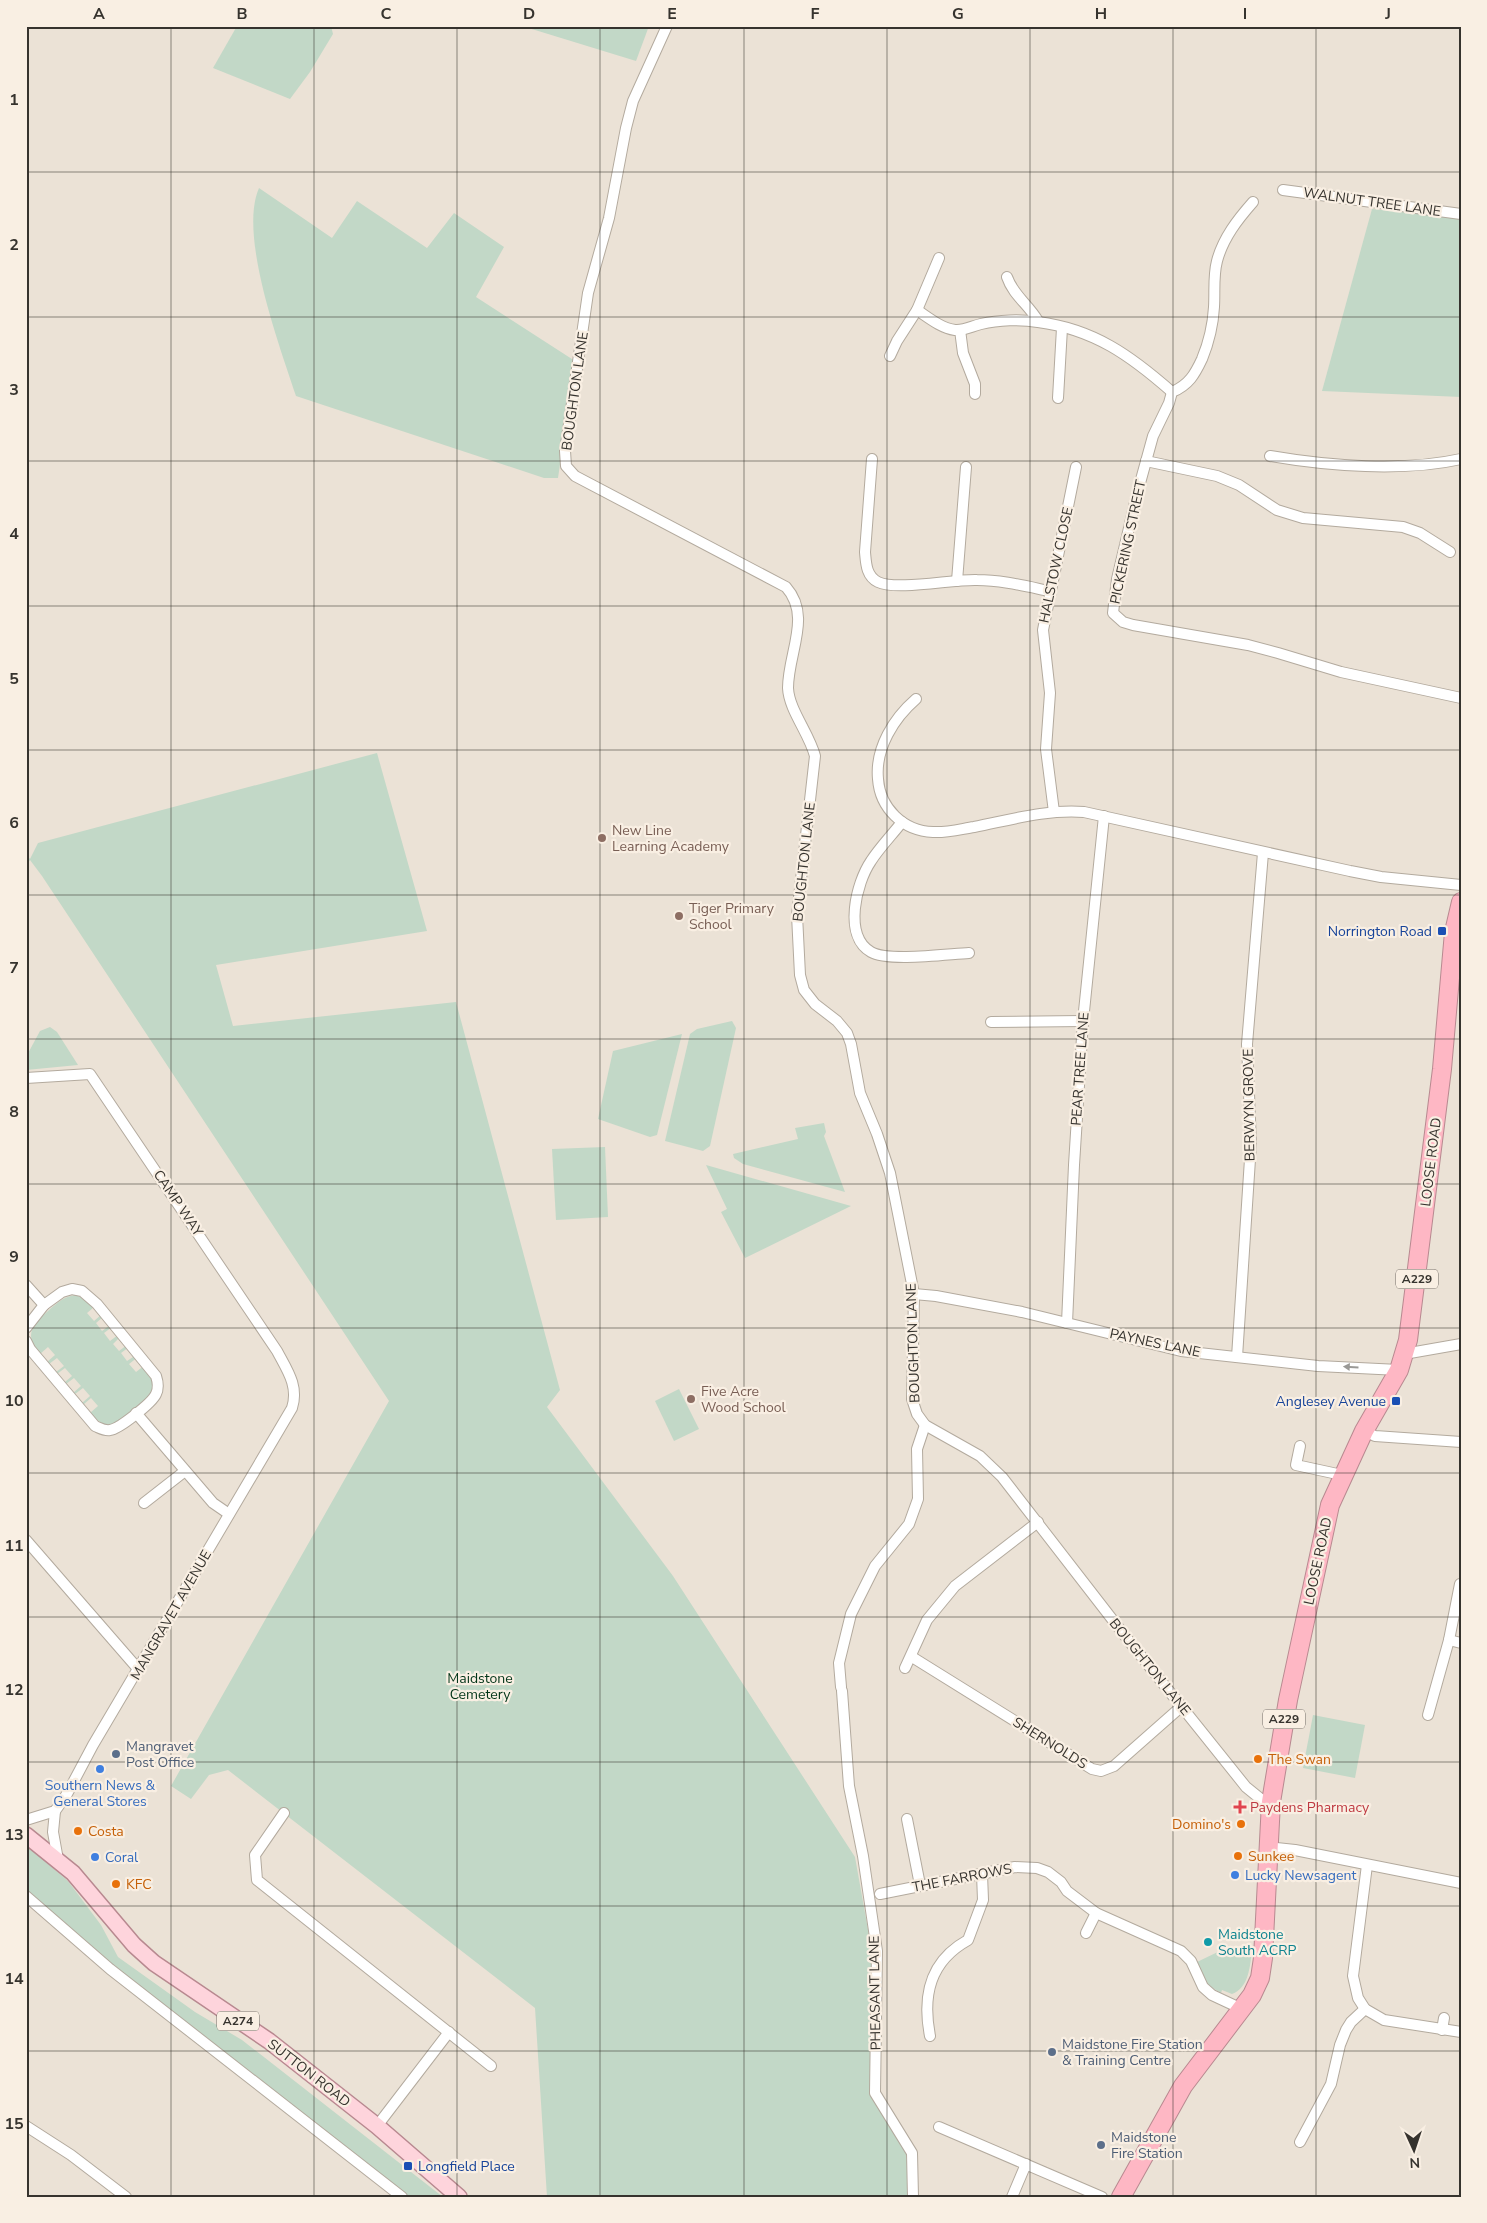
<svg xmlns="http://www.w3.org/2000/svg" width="1487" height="2223" viewBox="0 0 1487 2223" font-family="'Nunito Sans',sans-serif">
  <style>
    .green { fill: #c2d8c7 }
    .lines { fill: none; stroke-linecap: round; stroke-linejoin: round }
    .street-casing { stroke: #b3aa9e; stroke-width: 12 }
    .primary-casing { stroke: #b88990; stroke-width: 18 }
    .highway-casing { stroke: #b88990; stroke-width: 20 }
    .street { stroke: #fff; stroke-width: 10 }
    .primary { stroke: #fed4dc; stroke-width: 15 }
    .highway { stroke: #feb7c4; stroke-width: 18 }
    .oneway { fill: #9a9996 }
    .grid { fill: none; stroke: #36332e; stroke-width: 1; stroke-opacity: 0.55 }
    .education-dot { fill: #8d6e63; stroke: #f9efe3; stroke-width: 2 }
    .transit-dot { fill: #1a4fb4; stroke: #f9efe3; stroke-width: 2 }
    .service-dot { fill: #5c6f8a; stroke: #f9efe3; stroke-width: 2 }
    .food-dot { fill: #e8710a; stroke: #f9efe3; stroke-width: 2 }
    .shop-dot { fill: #3f7fe0; stroke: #f9efe3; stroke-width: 2 }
    .health-dot { fill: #e0444e; stroke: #f9efe3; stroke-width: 2 }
    .culture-dot { fill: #0f9aa8; stroke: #f9efe3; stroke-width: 2 }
    .labels { text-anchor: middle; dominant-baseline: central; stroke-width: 4.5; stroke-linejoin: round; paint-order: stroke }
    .shield { fill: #f9efe3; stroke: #706b64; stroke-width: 1 }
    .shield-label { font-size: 12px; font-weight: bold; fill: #36332e }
    .street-label { font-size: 14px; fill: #36332e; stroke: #f9efe3 }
    .education-label { font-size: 14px; fill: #785e54; stroke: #f9efe3; text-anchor: start }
    .transit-label { font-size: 14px; fill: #164399; stroke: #f9efe3; text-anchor: end }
    .park-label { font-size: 14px; fill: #023518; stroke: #f9efe3 }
    .service-label { font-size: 14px; fill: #4e5e75; stroke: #f9efe3; text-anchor: start }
    .food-label { font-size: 14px; fill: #c56008; stroke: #f9efe3; text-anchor: start }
    .shop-label { font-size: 14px; fill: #366cbe; stroke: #f9efe3; text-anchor: start }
    .health-label { font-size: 14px; fill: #be3a42; stroke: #f9efe3; text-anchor: start }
    .culture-label { font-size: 14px; fill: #0d838f; stroke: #f9efe3; text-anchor: start }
    .neatline { fill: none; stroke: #36332e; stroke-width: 2 }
    .grid-label { font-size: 16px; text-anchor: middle; font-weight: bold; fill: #36332e }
  </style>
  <rect width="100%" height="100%" fill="#ebe2d6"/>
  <!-- green -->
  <g class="green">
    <polygon points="237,26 331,26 333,34 310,72 290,99 213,68"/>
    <polygon points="522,26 649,26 636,61"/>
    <path d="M 259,188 L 332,238 L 357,201 L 427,248 L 454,213 L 504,247 L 476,297 L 575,361 L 558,478 L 544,478 L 296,396 C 280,347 238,235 259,188 Z"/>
    <polygon points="1372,209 1461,217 1461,397 1322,391"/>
    <polygon points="377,753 427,931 216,965 233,1026 456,1002 560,1390 547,1407 673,1576 855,1857 872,1952 871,2093 908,2154 909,2197 547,2197 535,2008 228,1770 209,1775 191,1799 171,1786 389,1401 42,876 30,860 26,866 26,854 30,859 38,843"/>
    <polygon points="732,1021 736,1028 710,1146 703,1151 665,1141 690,1034 697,1029"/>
    <polygon points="50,1027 57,1032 78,1065 26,1070 26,1057 40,1031"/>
    <polygon points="682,1034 657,1135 650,1137 598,1119 613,1051"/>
    <polygon points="824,1123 826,1132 824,1136 845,1192 743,1164 734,1158 733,1154 798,1139 795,1128"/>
    <polygon points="605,1147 608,1217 556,1220 552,1149"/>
    <polygon points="706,1165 851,1206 745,1258 721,1212 727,1209"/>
    <path d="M 75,1295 L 86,1299 L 94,1307 L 87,1313 L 94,1321 L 101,1315 L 103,1317 L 96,1323 L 102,1331 L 110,1325 L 112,1327 L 104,1333 L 110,1341 L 118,1335 L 120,1337 L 113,1344 L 119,1351 L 127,1345 L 129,1347 L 121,1353 L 127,1361 L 136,1355 L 138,1357 L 129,1364 L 136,1372 L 145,1365 C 169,1396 136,1409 113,1426 C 103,1425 97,1421 90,1413 L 98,1406 L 91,1398 L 84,1404 L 82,1403 L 90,1396 L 83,1388 L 75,1394 L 73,1393 L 81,1386 L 74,1378 L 66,1384 L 65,1382 L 72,1376 L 65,1368 L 57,1374 L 56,1372 L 64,1366 L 57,1358 L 49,1364 L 47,1362 L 55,1355 L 48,1347 L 40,1354 C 23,1335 33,1324 48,1311 C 57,1303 63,1297 75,1295 Z"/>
    <polygon points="679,1389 699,1429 674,1441 655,1401"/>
    <polygon points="1313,1715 1365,1725 1355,1778 1303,1768"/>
    <polygon points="26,1845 68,1881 101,1925 118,1957 195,2012 242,2040 443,2197 408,2197 109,1964 26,1894"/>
    <path d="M 1226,1948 L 1252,1950 C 1250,1966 1249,1988 1232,1994 L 1222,1990 L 1221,1993 C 1209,1986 1196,1977 1197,1962 Z"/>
  </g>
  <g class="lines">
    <!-- street casing -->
    <g class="street-casing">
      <g id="street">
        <path d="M 667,26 L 633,101 L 626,128 L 609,218 L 588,293 L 565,451 L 566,466 L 575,476 L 786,587 C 812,616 788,653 788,688 C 789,710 809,733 815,756 L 797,915 L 800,975 L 804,990 L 815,1004 L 837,1021 L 847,1033 L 851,1044 L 860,1093 L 877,1134 L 890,1173 L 914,1294 L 912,1399 L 917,1414 L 925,1425 L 980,1456 L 1002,1477 L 1129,1641 L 1246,1787 L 1262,1800 L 1271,1802"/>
        <polyline points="1283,190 1461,214"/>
        <path d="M 1253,202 C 1238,219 1223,238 1217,261 C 1213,276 1215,291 1214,307 C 1213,325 1209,342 1202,359 C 1195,374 1189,385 1172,392 L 1169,403 L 1153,436 L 1137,494 L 1117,579 L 1113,613 L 1123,622 L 1133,625 L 1248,645 L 1278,653 L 1341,672 L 1461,698"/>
        <path d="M 1007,277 C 1013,295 1029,305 1038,321"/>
        <path d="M 917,310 C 929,318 941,328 955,330 C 964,331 972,326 981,324 C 998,320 1021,319 1038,322 C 1094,329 1131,356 1172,392"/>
        <polyline points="960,330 963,353 975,384 975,394"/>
        <polyline points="890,356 897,341 917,310 939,258"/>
        <polyline points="1058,398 1062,328"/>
        <path d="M 1270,456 C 1328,466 1403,472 1461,459"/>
        <path d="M 872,459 L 865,552 C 866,563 866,576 878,582 C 897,591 953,579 977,580 C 1001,580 1025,586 1049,591"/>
        <polyline points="1146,461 1217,476 1239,485 1277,510 1303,518 1403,527 1420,533 1450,552"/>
        <polyline points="957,581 966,467"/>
        <path d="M 916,699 C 894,718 875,748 878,779 C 880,808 903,831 933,832 C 946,833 961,829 974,827 C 1010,820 1047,809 1084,812 L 1350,871 L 1381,877 L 1461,885"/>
        <polyline points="1054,812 1046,749 1050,693 1043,630 1076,467"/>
        <path d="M 902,822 C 892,835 880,847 871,861 C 856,883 843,936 871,952 C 888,962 948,954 969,953"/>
        <polyline points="991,1022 1083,1021"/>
        <path d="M 26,1078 L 90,1074 L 277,1351 C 287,1370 299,1386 292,1408 L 93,1745 L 67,1794 L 55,1811 L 26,1820"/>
        <polyline points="26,1285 44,1305"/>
        <polyline points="914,1294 936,1296 1022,1312 1181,1351 1318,1366 1399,1370"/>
        <polyline points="1067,1323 1074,1165 1083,1021 1104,816"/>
        <path d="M 26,1328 L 44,1305 L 62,1292 L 72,1289 L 82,1291 L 97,1304 L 156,1376 C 158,1382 159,1388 156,1394 C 152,1403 119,1429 110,1430 C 104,1431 100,1428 95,1426 L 30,1349 L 26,1341"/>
        <polyline points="1404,1354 1461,1344"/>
        <polyline points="1237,1357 1251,1144 1247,1044 1263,853"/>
        <polyline points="136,1413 213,1503 229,1514"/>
        <polyline points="1364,1431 1375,1436 1461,1442"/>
        <polyline points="1300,1446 1296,1465 1342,1475"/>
        <polyline points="144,1503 185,1471"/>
        <polyline points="26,1540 139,1670"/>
        <polyline points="1449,1640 1461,1643"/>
        <polyline points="912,1657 1092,1769 1101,1771 1114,1766 1182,1706"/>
        <polyline points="905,1668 927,1620 955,1586 1038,1522"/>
        <polyline points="841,1687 839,1663 851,1614 875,1566 909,1524 918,1499 917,1449 925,1425"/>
        <polyline points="842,1691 849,1786 863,1856 877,1951 875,2093 912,2153 913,2197"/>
        <polyline points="1428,1715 1449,1640 1460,1584"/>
        <polyline points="55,1811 53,1832 58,1860"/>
        <polyline points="284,1813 255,1855 257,1880 491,2066"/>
        <polyline points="907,1819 920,1885"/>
        <polyline points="1268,1847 1295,1850 1461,1883"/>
        <polyline points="1367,1865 1353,1976 1358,1998 1365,2009 1384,2020 1461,2032"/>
        <polyline points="880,1894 1015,1867 1037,1868 1048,1872 1061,1882 1067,1891 1096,1913 1181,1951 1191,1961 1203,1987 1212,1995 1242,2009"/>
        <polyline points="26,1896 110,1969 402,2197"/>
        <polyline points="1086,1933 1096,1913"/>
        <polyline points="1442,2030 1444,2018"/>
        <path d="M 930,2036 C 922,1995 930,1961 968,1940 L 983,1900 L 982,1874"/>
        <polyline points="26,2126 71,2155 126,2197"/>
        <polyline points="377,2126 449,2032"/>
        <polyline points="939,2127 1102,2197"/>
        <polyline points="1300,2142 1331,2084 1340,2045 1346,2030 1351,2022 1365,2009"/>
        <polyline points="1012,2197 1026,2164"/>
      </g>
    </g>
    <!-- primary casing -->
    <g class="primary-casing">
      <polyline id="primary" points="26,1835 73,1873 134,1945 154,1963 269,2041 377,2126 459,2197"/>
    </g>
    <!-- highway casing -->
    <g class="highway-casing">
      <polyline id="highway" points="1121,2197 1183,2086 1252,1995 1260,1978 1263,1958 1271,1802 1288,1700 1330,1505 1364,1431 1399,1370 1408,1340 1442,1069 1454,932 1461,902"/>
    </g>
    <!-- street -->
    <use href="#street" class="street"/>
    <!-- primary -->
    <use href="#primary" class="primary"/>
    <!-- highway -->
    <use href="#highway" class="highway"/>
  </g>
  <!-- one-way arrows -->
  <defs><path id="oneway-solid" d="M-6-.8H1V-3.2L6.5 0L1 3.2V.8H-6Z" transform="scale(1.25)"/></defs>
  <use class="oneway" href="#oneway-solid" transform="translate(1351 1367) rotate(-177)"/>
  <!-- grid -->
  <path class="grid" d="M 171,26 L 171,2197M 314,26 L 314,2197M 457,26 L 457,2197M 600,26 L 600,2197M 744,26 L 744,2197M 887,26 L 887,2197M 1030,26 L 1030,2197M 1173,26 L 1173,2197M 1316,26 L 1316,2197M 26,172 L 1461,172M 26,317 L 1461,317M 26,461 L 1461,461M 26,606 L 1461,606M 26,750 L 1461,750M 26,895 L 1461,895M 26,1039 L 1461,1039M 26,1184 L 1461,1184M 26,1328 L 1461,1328M 26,1473 L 1461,1473M 26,1617 L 1461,1617M 26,1762 L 1461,1762M 26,1906 L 1461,1906M 26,2051 L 1461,2051"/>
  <!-- markers -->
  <g class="education-dot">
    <circle cx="602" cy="838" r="5"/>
    <circle cx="679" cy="916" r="5"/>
    <circle cx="691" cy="1399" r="5"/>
  </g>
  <g class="transit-dot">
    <rect x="1437" y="926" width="10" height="10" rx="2.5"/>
    <rect x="1391" y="1396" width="10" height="10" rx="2.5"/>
    <rect x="403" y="2161" width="10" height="10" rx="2.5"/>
  </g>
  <g class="service-dot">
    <circle cx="116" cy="1754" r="5"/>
    <circle cx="1052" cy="2052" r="5"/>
    <circle cx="1101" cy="2145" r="5"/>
  </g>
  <g class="food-dot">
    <circle cx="1258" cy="1759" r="5"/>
    <circle cx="1241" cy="1824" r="5"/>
    <circle cx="78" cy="1831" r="5"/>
    <circle cx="1238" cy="1856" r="5"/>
    <circle cx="116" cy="1884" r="5"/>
  </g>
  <g class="shop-dot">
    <circle cx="100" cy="1769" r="5"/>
    <circle cx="95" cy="1857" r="5"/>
    <circle cx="1235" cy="1875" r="5"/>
  </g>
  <path class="health-dot" d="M1237.5 1799.5h5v5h5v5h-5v5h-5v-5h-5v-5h5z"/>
  <circle class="culture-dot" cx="1208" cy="1942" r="5"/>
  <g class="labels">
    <!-- shield labels -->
    <g class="shield">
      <rect x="1396" y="1269.5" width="42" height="19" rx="4"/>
      <rect x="1263" y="1709.5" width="42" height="19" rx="4"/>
      <rect x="217" y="2011.5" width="42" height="19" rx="4"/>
    </g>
    <g class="shield-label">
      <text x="1417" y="1279">A229</text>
      <text x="1284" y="1719">A229</text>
      <text x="238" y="2021">A274</text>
    </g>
    <!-- street labels -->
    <g class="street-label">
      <text transform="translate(1372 202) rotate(8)">WALNUT TREE LANE</text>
      <text transform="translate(575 391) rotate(-82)">BOUGHTON LANE</text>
      <text transform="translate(1128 542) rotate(-78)">PICKERING STREET</text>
      <text transform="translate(1056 565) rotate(-78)">HALSTOW CLOSE</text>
      <text transform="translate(804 862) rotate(-84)">BOUGHTON LANE</text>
      <text transform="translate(1080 1069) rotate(-86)">PEAR TREE LANE</text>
      <text transform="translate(1249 1105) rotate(-91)">BERWYN GROVE</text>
      <text transform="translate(1431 1162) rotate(-83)">LOOSE ROAD</text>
      <text transform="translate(178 1203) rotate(56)">CAMP WAY</text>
      <text transform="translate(913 1343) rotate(-92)">BOUGHTON LANE</text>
      <text transform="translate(1155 1343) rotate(12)">PAYNES LANE</text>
      <text transform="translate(1318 1561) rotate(-78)">LOOSE ROAD</text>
      <text transform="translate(171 1615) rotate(-60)">MANGRAVET AVENUE</text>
      <text transform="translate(1150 1667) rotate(51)">BOUGHTON LANE</text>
      <text transform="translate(1050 1743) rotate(32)">SHERNOLDS</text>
      <text transform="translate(962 1878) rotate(-11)">THE FARROWS</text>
      <text transform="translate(875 1993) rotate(-91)">PHEASANT LANE</text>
      <text transform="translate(309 2073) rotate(38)">SUTTON ROAD</text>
    </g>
    <!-- education labels -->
    <g class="education-label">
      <text x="612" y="830">New Line<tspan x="612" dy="16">Learning Academy</tspan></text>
      <text x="689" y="908">Tiger Primary<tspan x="689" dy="16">School</tspan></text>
      <text x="701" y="1391">Five Acre<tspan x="701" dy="16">Wood School</tspan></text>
    </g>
    <!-- transit labels -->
    <g class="transit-label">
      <text x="1432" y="931">Norrington Road</text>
      <text x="1386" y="1401">Anglesey Avenue</text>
      <text x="418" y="2166" text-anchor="start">Longfield Place</text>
    </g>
    <!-- park labels -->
    <g class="park-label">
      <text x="480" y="1678">Maidstone<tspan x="480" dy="16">Cemetery</tspan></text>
    </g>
    <!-- service labels -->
    <g class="service-label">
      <text x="126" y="1746">Mangravet<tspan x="126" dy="16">Post Office</tspan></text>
      <text x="1062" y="2044">Maidstone Fire Station<tspan x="1062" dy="16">&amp; Training Centre</tspan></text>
      <text x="1111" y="2137">Maidstone<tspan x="1111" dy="16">Fire Station</tspan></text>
    </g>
    <!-- food labels -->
    <g class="food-label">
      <text x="1268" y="1759">The Swan</text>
      <text x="1231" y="1824" text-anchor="end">Domino's</text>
      <text x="88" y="1831">Costa</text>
      <text x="1248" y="1856">Sunkee</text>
      <text x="126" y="1884">KFC</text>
    </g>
    <!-- shop labels -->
    <g class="shop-label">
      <text x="100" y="1785" text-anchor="middle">Southern News &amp;<tspan x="100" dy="16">General Stores</tspan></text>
      <text x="105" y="1857">Coral</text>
      <text x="1245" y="1875">Lucky Newsagent</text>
    </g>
    <!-- health labels -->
    <g class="health-label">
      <text x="1250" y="1807">Paydens Pharmacy</text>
    </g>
    <!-- culture labels -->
    <g class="culture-label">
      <text x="1218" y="1934">Maidstone<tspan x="1218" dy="16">South ACRP</tspan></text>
    </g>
  </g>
  <!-- border -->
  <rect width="1487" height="2223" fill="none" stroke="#f9efe3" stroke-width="55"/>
  <!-- north arrow -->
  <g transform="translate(1414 2150) rotate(177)" stroke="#f9efe3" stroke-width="4" paint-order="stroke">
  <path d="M0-4L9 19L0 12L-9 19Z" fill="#36332e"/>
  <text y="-8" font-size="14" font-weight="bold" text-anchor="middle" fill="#36332e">N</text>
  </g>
  <rect x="28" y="28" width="1432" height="2168" class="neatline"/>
  <g class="grid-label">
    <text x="99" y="19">A</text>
    <text x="242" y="19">B</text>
    <text x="386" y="19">C</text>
    <text x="529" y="19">D</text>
    <text x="672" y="19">E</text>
    <text x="815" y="19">F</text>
    <text x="958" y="19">G</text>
    <text x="1101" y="19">H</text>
    <text x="1245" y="19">I</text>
    <text x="1388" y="19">J</text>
    <text x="14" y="105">1</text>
    <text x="14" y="250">2</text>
    <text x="14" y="395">3</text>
    <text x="14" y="539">4</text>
    <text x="14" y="684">5</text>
    <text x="14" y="828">6</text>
    <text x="14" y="973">7</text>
    <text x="14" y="1117">8</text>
    <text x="14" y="1262">9</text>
    <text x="14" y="1406">10</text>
    <text x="14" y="1551">11</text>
    <text x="14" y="1695">12</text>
    <text x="14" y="1840">13</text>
    <text x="14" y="1984">14</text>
    <text x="14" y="2129">15</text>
  </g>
</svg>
